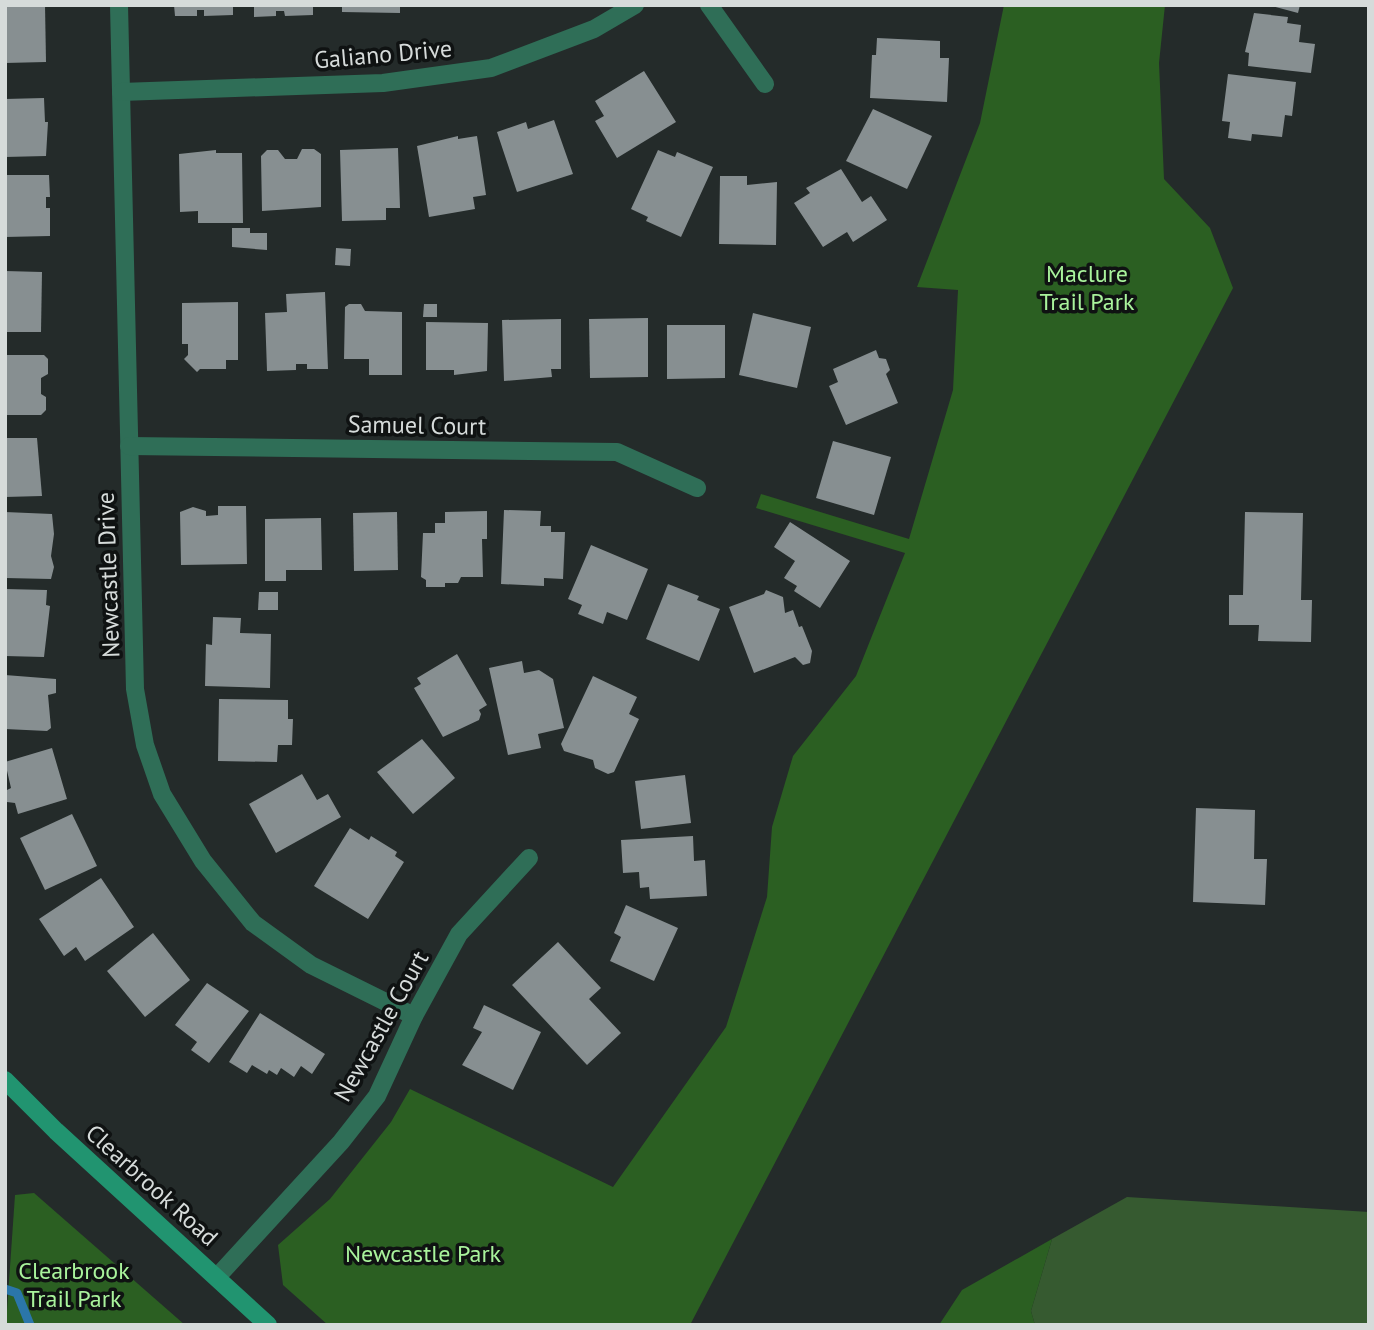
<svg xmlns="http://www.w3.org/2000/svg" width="1374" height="1330" viewBox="0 0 1374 1330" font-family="'PT Sans',sans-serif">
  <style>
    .green { fill: #365a30 }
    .forest { fill: #2b5f22 }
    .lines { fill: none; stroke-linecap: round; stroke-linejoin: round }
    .stream { stroke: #2b76a9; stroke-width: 9 }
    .building { fill: #878f91 }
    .street { stroke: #2f6e57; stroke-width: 18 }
    .secondary { stroke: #219470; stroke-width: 18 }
    .labels { text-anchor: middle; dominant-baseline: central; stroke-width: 7; stroke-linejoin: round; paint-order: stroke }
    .street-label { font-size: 24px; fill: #d6dbda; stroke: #0f1212 }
    .park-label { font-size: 24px; fill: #a9f39c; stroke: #0f1212 }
  </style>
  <rect width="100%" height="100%" fill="#242b2a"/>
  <!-- green -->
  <polygon class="green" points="1127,1197 1369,1212 1369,1325 1035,1325 1031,1311 1052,1239"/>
  <!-- forest -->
  <g class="forest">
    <polygon points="1004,5 1165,5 1159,63 1164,179 1210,228 1233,288 690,1325 328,1325 283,1285 278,1245 330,1199 391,1122 410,1089 613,1187 726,1027 767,897 772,827 793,756 856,676 905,553 756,508 761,494 909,539 953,390 958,290 917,287 980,123"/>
    <polygon points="34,1193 185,1325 6,1325 15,1195"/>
    <polygon points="1052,1239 1031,1311 1035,1325 939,1325 962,1290"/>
  </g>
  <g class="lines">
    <!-- stream -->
    <polyline class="stream" points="5,1289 17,1293 30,1325"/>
  </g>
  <!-- building -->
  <g class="building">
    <polygon points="5,5 45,5 46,62 5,63"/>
    <polygon points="174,5 233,5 233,15 204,16 204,10 197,10 197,16 175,16"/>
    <polygon points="254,5 313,5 313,15 285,16 284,11 276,11 276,16 254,17"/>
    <polygon points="342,5 400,5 400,13 342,12"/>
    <polygon points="1268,5 1300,5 1298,13"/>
    <polygon points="1254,13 1288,17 1287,23 1301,25 1299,42 1315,44 1311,73 1248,66 1249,53 1245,52"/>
    <polygon points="877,38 940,41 940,58 949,58 947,102 870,98 872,55 876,55"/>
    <polygon points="644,71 676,122 617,158 595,121 604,116 595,101"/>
    <polygon points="1228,74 1296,82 1292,116 1285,115 1282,137 1252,134 1251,141 1228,138 1230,122 1222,121"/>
    <polygon points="44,98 45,122 48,122 46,156 5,157 5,99"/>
    <polygon points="873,109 932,136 907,189 846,161"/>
    <polygon points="554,120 573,174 517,192 497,132 526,122 528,129"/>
    <polygon points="458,136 458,139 477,136 486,195 473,197 475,209 429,217 417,146"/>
    <polygon points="398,148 400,208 386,208 386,220 342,221 340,150"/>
    <polygon points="302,149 314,149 321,154 321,207 262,211 261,156 267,150 278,150 285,159 297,159"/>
    <polygon points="216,150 216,153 242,153 243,223 198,223 198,211 180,212 179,154"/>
    <polygon points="658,150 675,157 677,152 713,167 681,237 646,221 648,217 631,209"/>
    <polygon points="841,169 862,202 871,196 887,220 853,242 847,232 823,247 794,203 810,193 806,188"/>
    <polygon points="5,175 49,175 50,197 46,197 46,208 50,208 50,236 5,237"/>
    <polygon points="720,176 747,176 747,185 777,182 776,245 719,244"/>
    <polygon points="232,228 250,228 250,233 267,233 267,250 232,247"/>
    <polygon points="336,248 351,249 350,266 335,265"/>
    <polygon points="5,271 42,272 41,332 5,332"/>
    <polygon points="325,292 328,369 307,369 307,364 296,364 296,370 267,371 265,313 287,312 286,294"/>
    <polygon points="238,302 238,360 226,360 226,369 200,369 197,372 184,359 188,355 188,344 182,344 182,303"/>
    <polygon points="349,304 361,304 365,311 402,312 402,375 369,375 369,359 344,359 345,307"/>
    <polygon points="424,304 437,304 437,317 423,317"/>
    <polygon points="753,313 811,327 797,388 739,375"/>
    <polygon points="648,318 648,377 590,378 589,319"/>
    <polygon points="561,319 561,369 551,369 552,377 504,381 502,320"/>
    <polygon points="426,322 488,323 487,371 454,375 454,370 426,370"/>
    <polygon points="667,325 725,325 725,378 667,379"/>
    <polygon points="876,350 879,358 886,359 890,370 886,374 898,403 846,425 829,386 838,382 833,369"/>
    <polygon points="5,355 44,355 48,359 48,374 41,378 41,394 46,397 46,410 41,415 5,415"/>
    <polygon points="5,438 37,438 42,496 5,497"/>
    <polygon points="833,441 891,457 874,515 816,498"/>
    <polygon points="218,506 246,506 247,564 181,565 180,512 193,507 206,511 206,516 218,515"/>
    <polygon points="504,510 541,511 540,526 551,526 551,532 565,532 563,579 544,578 544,586 501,584"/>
    <polygon points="487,511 487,539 482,539 483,577 461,577 458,583 445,583 445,587 426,587 426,580 421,577 423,533 435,533 435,523 445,523 445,512"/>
    <polygon points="5,512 52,514 54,534 51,556 54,567 51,579 5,578"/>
    <polygon points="397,512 398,570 354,571 353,513"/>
    <polygon points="1245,512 1303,513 1301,600 1312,600 1311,642 1258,641 1259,625 1229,625 1229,595 1243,595"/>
    <polygon points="321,518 322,570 286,570 286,581 265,581 265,519"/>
    <polygon points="790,522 850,561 820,608 794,591 797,586 784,578 795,561 774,547"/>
    <polygon points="591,545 648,569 627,620 607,612 603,624 578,614 582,605 568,599"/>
    <polygon points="668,584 699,596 697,600 720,609 699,661 646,639"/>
    <polygon points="5,589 47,590 46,605 50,606 44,657 5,656"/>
    <polygon points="766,590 783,597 785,613 793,610 799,627 802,626 812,651 810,663 803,665 795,657 754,673 729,607 764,594"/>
    <polygon points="259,592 278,592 278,610 258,610"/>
    <polygon points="213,617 241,618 240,633 271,634 270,688 205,686 206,644 212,645"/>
    <polygon points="457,654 487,705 479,710 481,714 479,720 443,737 414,688 421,684 417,678"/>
    <polygon points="522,661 524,673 539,670 553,679 564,728 538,734 541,748 508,755 489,668"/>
    <polygon points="5,675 56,679 56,693 48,695 51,728 47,731 5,729"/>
    <polygon points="593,676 637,697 629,714 639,719 614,772 608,774 595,768 593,760 564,751 561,744"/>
    <polygon points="219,699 288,700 288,719 293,719 292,745 278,745 277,762 218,761"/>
    <polygon points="422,739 455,778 413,814 377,772"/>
    <polygon points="52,748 67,799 18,814 15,803 7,802 5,797 5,791 11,788 5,762"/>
    <polygon points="302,774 317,800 328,794 341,817 276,853 249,804"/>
    <polygon points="685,775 691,823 641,829 635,781"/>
    <polygon points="1196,808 1255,810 1254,859 1267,859 1265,905 1193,902"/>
    <polygon points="72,814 97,866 45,890 20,838"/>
    <polygon points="350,828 369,840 371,836 397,852 395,856 404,862 368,919 314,886"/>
    <polygon points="693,836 694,861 705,860 707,896 650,899 649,887 640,888 639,872 623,873 621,840"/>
    <polygon points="101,878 134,927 85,961 76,947 64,956 39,919"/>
    <polygon points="626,905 678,928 654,981 610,961 621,937 614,933"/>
    <polygon points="153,933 190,980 145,1017 107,971"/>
    <polygon points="558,942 601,988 589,999 621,1033 587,1065 512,985"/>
    <polygon points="207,983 249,1011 209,1063 191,1050 197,1042 175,1025"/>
    <polygon points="484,1005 541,1032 513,1090 462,1065 482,1032 473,1028"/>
    <polygon points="260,1013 325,1054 312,1074 301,1066 294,1077 281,1068 277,1075 269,1070 267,1074 252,1065 247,1073 229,1062"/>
  </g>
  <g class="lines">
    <!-- street -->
    <g class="street">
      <polyline points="119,5 135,689 145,745 162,794 203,861 253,923 311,965 414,1016"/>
      <polyline points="709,5 765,84"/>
      <polyline points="121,92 383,83 491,68 594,29 635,5"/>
      <polyline points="129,446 617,452 697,488"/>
      <polyline points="217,1277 341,1142 377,1096 414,1016 459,934 529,858"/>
    </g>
    <!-- secondary -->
    <polyline class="secondary" points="5,1080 56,1131 268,1325"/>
  </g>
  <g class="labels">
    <!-- street labels -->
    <g class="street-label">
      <text transform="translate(383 54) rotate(-5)">Galiano Drive</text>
      <text transform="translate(417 425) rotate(1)">Samuel Court</text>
      <text transform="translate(108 575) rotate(-92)">Newcastle Drive</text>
      <text transform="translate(381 1026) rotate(-61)">Newcastle Court</text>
      <text transform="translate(152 1185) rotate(42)">Clearbrook Road</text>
    </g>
    <!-- park labels -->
    <g class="park-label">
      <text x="1087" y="273">Maclure<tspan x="1087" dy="28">Trail Park</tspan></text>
      <text x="423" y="1253">Newcastle Park</text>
      <text x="74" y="1270">Clearbrook<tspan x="74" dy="28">Trail Park</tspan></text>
    </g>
  </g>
  <!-- border -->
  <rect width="1374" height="1330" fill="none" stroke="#d6dbda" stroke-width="14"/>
</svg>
